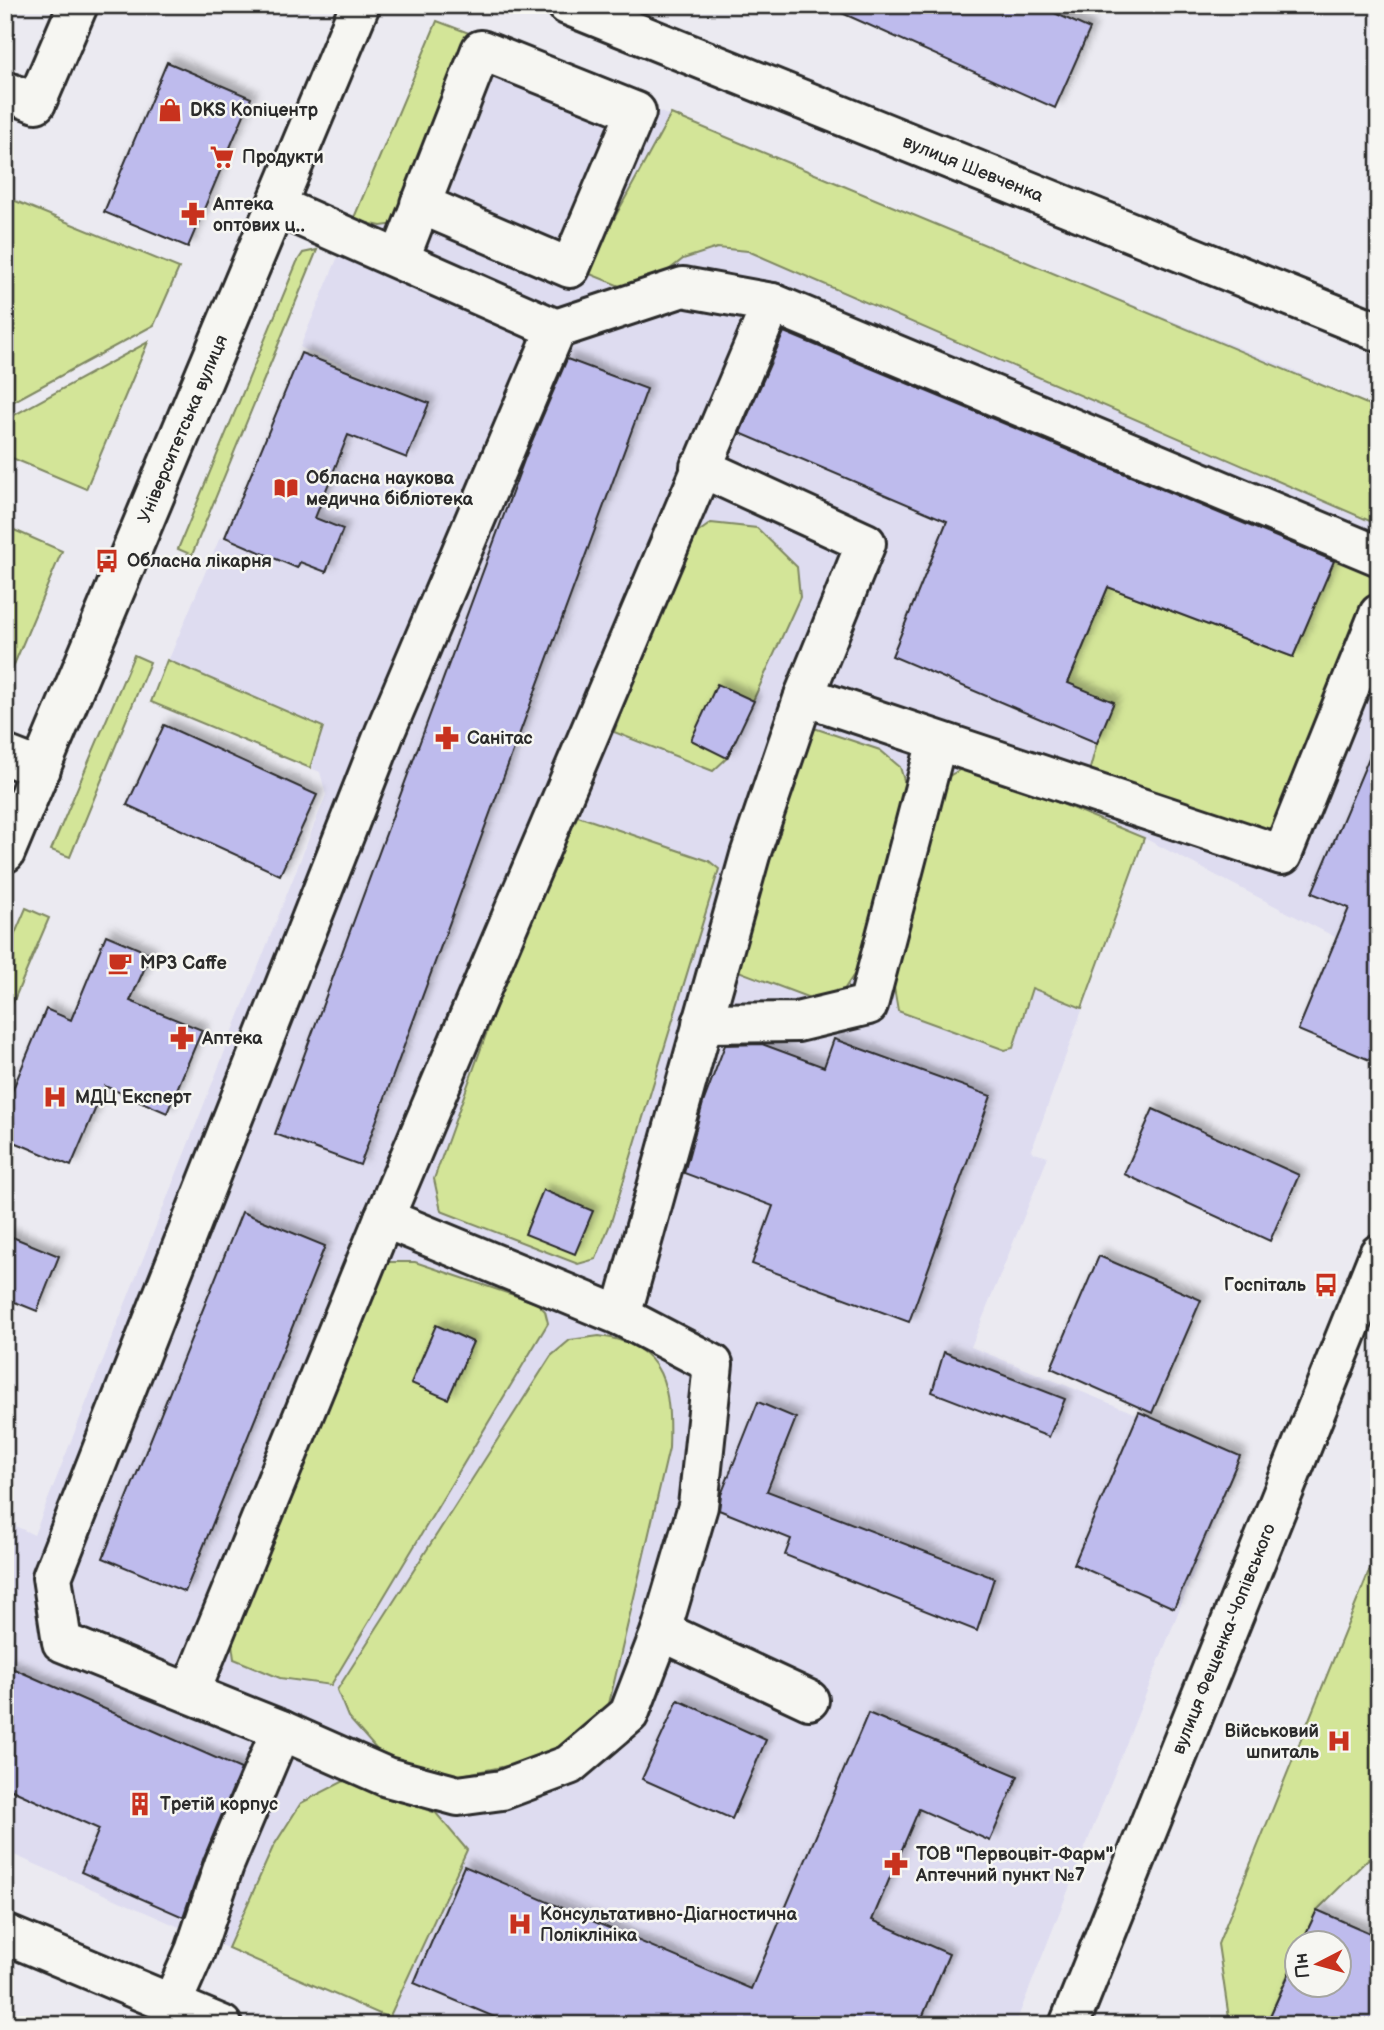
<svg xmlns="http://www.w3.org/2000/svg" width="1384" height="2030" viewBox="0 0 1384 2030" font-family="'Balsamiq Sans',sans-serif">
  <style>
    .built { fill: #dedcf0 }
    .green { fill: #d3e598; stroke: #7f8862; stroke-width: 2 }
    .building { fill: #bebbed; stroke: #2b2b2b; stroke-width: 2; filter: url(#shadow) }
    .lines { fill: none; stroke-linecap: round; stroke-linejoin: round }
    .minor-casing { stroke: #2b2b2b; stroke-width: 44 }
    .minor { stroke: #f6f6f2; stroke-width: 38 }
    .labels { text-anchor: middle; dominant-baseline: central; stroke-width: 5; stroke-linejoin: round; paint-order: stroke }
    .poi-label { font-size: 18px; font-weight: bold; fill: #2b2b2b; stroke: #f6f6f2; text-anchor: start }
    .street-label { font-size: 18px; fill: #2b2b2b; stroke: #f6f6f2 }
  </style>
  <defs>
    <filter id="shadow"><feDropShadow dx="6" dy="-6" stdDeviation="3.5" flood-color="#0004"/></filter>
  </defs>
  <rect width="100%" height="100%" fill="#ebeaf1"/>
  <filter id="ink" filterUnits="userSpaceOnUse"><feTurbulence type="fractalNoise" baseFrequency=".0143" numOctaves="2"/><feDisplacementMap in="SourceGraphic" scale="14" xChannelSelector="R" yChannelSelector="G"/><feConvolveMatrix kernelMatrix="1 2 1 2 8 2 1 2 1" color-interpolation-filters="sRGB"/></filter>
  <g filter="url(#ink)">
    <!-- built -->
    <polygon class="built" points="437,21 1276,363 1379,409 1379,955 1337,938 1144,838 1031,1152 1048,1157 971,1347 1240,1456 1015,2025 404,2025 5,1851 5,1521 34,1535 326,795 320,772 151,702 220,537 297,567 300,562 326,572 343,530 315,518 348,435 407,457 429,403 300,347"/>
    <!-- green -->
    <g class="green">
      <polygon points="437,21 477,36 396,224 381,226 353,220"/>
      <polygon points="671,114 1379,409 1379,525 748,251 717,248 683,259 647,287 627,289 585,272"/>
      <polygon points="13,200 179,268 154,325 5,406 5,217"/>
      <polygon points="317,250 192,555 178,549 297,262 303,253"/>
      <polygon points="148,342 86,489 5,455 5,420"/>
      <polygon points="711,523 757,528 797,567 800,597 727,758 713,771 614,732 686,541"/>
      <polygon points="5,526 62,551 5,686"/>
      <polygon points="1336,554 1379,567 1379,593 1275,840 1088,776 1097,743 1068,683 1108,587 1293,657"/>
      <polygon points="134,655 150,662 70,857 51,850"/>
      <polygon points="167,660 323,727 310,768 151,702"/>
      <polygon points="805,725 880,750 900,767 906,787 857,970 841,994 815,1000 733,969"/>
      <polygon points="968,765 1144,838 1082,1008 1032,988 1013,1048 1005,1050 898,1011 892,976 944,779"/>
      <polygon points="566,812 709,861 719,869 611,1222 596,1259 578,1264 441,1211 434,1179"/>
      <polygon points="26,908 49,918 5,1021 5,957"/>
      <polygon points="382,1262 415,1262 537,1303 545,1311 548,1323 331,1685 280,1678 234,1659 232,1644"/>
      <path d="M 599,1336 C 667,1344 671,1390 669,1448 L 608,1708 L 564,1748 L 512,1765 L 451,1777 L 417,1771 L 378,1751 L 348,1717 L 337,1690 L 551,1356 L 570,1340 Z"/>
      <polygon points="1379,1547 1379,1862 1368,1859 1317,1910 1302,1942 1296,1942 1296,1956 1266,2025 1230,2025 1218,1944"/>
      <polygon points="344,1781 436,1813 467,1850 389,2018 228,1948 273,1847 301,1803"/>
    </g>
    <!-- building -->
    <g class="building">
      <polygon points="824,5 1037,5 1090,29 1055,108"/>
      <polygon points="167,62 251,98 188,247 104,212"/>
      <polygon points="784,332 1334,561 1293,657 1108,587 1068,683 1114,702 1097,743 892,656 947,521 740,433"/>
      <polygon points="301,353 429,403 407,458 348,435 315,518 343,529 326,572 300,562 297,568 225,537"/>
      <polygon points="567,359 647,389 360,1165 275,1134 526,455"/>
      <polygon points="717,684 754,701 727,758 691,740"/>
      <polygon points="164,725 317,795 280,875 127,805"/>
      <polygon points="1379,734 1379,1064 1298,1030 1349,908 1312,893"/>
      <polygon points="106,935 151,954 130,1001 202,1030 167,1113 105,1086 71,1166 5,1138 5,1108 46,1009 71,1020"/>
      <polygon points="834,1039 991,1096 909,1322 752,1264 773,1206 684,1173 703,1103 725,1045 762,1044 824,1067"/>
      <polygon points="1153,1109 1299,1175 1270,1241 1124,1174"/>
      <polygon points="543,1190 593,1211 575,1254 525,1234"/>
      <polygon points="242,1212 325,1246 185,1592 103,1558"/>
      <polygon points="5,1234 59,1256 37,1311 5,1298"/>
      <polygon points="1099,1256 1201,1300 1152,1413 1051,1368"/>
      <polygon points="436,1325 473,1342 448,1399 411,1383"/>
      <polygon points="944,1352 1065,1399 1049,1437 932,1392"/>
      <polygon points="758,1402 796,1418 767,1491 994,1578 977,1631 785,1555 791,1539 719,1510 721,1495"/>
      <polygon points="1139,1412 1240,1456 1174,1608 1074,1564"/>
      <polygon points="5,1665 241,1769 204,1857 183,1917 81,1872 99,1829 5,1787"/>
      <polygon points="678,1700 766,1740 732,1819 642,1779"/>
      <polygon points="868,1713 1018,1776 990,1841 919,1809 872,1920 949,1954 919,2025 513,2025 414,1983 464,1866 751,1989"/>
      <polygon points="1317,1910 1379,1937 1379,2025 1266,2025 1297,1956 1297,1984 1339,1984 1339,1942 1302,1942"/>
    </g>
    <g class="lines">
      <!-- minor casing -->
      <g class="minor-casing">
        <g id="minor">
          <polyline points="567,5 1379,332"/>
          <polyline points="5,91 36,103 78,5"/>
          <polyline points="277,206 556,329 385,732 52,1577 62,1642 281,1730"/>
          <polyline points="400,258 481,50 636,112 570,268 420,204"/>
          <polyline points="556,329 683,287 772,303 1379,556"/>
          <polyline points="804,696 1282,855 1379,614"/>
          <polyline points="5,755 41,769"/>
          <polyline points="5,853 360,5"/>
          <polyline points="702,1023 797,1022 868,1005 937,741"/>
          <polyline points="384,1218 772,303"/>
          <polyline points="621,1316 750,855 804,696 866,543 700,467"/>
          <polyline points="190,1693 384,1218 621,1316 713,1364 698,1506 661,1631 809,1700"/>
          <polyline points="5,1934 222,2025"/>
          <polyline points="172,2003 195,1951 224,1865 281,1730 387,1777 458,1796 502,1790 569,1765 629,1714 661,1631"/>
          <polyline points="1069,2025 1379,1254"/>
        </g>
      </g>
      <!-- minor -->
      <use href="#minor" class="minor"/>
    </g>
  </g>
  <!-- icons -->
  <defs>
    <g id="shop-bare" transform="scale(1.89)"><path d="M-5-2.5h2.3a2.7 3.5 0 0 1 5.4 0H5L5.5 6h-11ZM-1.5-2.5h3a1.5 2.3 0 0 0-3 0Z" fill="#c8321e" stroke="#f6f6f2" stroke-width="2.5" paint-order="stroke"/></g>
    <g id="supermarket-bare" transform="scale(1.89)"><path d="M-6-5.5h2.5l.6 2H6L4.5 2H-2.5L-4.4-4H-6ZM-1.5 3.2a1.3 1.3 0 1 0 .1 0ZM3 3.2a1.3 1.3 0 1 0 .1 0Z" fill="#c8321e" stroke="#f6f6f2" stroke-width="2.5" paint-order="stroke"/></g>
    <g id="pharmacy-bare" transform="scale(1.89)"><path d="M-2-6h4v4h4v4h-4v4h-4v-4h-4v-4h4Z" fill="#c8321e" stroke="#f6f6f2" stroke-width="2.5" paint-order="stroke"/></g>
    <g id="library-bare" transform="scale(1.89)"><path d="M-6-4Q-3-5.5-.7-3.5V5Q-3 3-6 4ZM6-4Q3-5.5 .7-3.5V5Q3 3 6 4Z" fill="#c8321e" stroke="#f6f6f2" stroke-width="2.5" paint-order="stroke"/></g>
    <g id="bus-bare" transform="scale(1.89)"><path d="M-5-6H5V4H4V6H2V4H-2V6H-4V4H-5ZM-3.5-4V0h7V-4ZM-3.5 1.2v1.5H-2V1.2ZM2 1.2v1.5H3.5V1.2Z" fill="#c8321e" stroke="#f6f6f2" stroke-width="2.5" paint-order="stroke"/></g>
    <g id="cafe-bare" transform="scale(1.89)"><path d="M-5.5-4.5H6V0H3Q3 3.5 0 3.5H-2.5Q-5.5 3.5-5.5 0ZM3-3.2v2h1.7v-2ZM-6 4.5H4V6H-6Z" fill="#c8321e" stroke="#f6f6f2" stroke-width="2.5" paint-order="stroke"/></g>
    <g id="hospital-bare" transform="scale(1.89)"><path d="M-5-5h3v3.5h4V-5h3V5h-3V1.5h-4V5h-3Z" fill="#c8321e" stroke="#f6f6f2" stroke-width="2.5" paint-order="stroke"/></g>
    <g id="building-bare" transform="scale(1.89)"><path d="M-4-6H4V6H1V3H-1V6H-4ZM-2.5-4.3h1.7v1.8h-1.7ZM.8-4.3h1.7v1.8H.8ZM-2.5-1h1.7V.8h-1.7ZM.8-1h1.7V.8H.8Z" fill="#c8321e" stroke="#f6f6f2" stroke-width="2.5" paint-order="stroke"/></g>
  </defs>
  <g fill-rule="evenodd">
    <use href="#shop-bare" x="170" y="110"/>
    <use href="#supermarket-bare" x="222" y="157"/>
    <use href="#pharmacy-bare" x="193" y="214"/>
    <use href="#library-bare" x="286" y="488"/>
    <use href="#bus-bare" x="107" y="561"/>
    <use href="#pharmacy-bare" x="447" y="738"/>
    <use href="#cafe-bare" x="120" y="963"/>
    <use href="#pharmacy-bare" x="182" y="1038"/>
    <use href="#hospital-bare" x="55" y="1097"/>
    <use href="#bus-bare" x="1326" y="1285"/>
    <use href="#hospital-bare" x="1339" y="1741"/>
    <use href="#building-bare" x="140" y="1804"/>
    <use href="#pharmacy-bare" x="896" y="1864"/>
    <use href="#hospital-bare" x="520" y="1924"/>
  </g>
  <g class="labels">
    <!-- poi labels -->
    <g class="poi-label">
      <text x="190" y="110">DKS Копіцентр</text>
      <text x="242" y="157">Продукти</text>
      <text x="213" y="204">Аптека<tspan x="213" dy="21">оптових ц‥</tspan></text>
      <text x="306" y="478">Обласна наукова<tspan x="306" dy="21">медична бібліотека</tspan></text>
      <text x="127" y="561">Обласна лікарня</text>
      <text x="467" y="738">Санітас</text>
      <text x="140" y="963">MP3 Caffe</text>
      <text x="202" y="1038">Аптека</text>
      <text x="75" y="1097">МДЦ Експерт</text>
      <text x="1306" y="1285" text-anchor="end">Госпіталь</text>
      <text x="1319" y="1731" text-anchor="end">Військовий<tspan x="1319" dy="21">шпиталь</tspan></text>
      <text x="160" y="1804">Третій корпус</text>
      <text x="916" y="1854">ТОВ "Первоцвіт-Фарм"<tspan x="916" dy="21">Аптечний пункт №7</tspan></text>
      <text x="540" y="1914">Консультативно-Діагностична<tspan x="540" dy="21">Поліклініка</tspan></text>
    </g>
    <!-- street labels -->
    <g class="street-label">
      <text transform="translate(973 169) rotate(22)">вулиця Шевченка</text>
      <text transform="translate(183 429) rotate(-67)">Університетська вулиця</text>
      <text transform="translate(1224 1639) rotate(-68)">вулиця Фещенка-Чопівського</text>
    </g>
  </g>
  <!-- margin -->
  <rect width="1384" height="2030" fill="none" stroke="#f6f6f2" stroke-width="28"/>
  <rect x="14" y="14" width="1356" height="2002" fill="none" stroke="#2b2b2b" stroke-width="2.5" filter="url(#ink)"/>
  <!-- north arrow -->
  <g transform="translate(1318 1964) rotate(264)"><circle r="33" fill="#f6f6f2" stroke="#a5a5a2" stroke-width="2"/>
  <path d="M0-5L12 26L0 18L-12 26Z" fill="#c8321e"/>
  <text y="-10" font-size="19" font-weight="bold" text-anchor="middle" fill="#2b2b2b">Пн</text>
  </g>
</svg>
